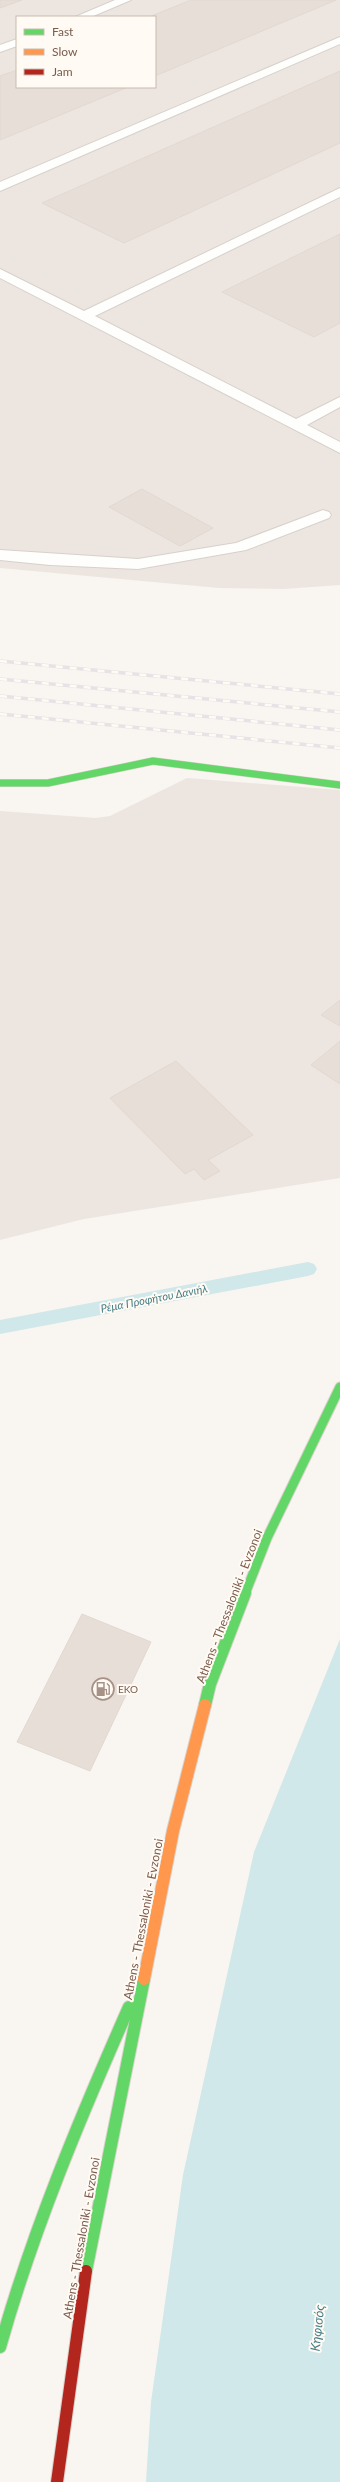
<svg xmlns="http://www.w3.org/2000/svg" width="340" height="2482" viewBox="0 0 340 2482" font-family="Lato,sans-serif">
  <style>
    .industrial { fill: #ede5e0; fill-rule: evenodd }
    .water { fill: #d0e8ea }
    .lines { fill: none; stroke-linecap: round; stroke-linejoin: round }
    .stream { fill: #d0e8ea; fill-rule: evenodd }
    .building { fill: #e6ded7; stroke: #e2d8d2 }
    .lane-casing { stroke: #d7d1cb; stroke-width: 2 }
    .fast-far2-casing { stroke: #d9d2cb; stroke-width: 8 }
    .fast-far1-casing { stroke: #d9d2cb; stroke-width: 11 }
    .fast-casing { stroke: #d9d2cb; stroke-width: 14 }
    .slow-casing { stroke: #d9d2cb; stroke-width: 14 }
    .jam-casing { stroke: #d9d2cb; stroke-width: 14 }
    .lane { fill: #fefefd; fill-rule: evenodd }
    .fast-far2 { stroke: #63d668; stroke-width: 7 }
    .fast-far1 { stroke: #63d668; stroke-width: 9 }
    .fast { stroke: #63d668; stroke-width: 12 }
    .slow { stroke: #ff974d; stroke-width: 12 }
    .jam { stroke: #b3261e; stroke-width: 12 }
    .rail-casing { stroke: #e6e3e7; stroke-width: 3.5 }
    .rail { stroke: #fffaf3; stroke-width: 2.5; stroke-dasharray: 7; stroke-linecap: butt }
    .labels { text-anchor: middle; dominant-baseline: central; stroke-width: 4; stroke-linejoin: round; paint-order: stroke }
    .poi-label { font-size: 10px; fill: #7a5c4d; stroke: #fffaf3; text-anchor: start }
    .water-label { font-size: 11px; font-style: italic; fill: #437c86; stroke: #fffaf3 }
    .near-street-label { font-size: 12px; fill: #7a5c4d; stroke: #fffaf3 }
    .near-water-label { font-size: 13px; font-style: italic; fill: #437c86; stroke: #fffaf3 }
  </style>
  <rect width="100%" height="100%" fill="#f9f5f0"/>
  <!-- industrial -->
  <g class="industrial">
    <path d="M 0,0 L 340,0 L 340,585 L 283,589 L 219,588 L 0,568 ZM 17,17 L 155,17 L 155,87 L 17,87 Z"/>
    <polygon points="187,778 340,790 340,1178 84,1219 0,1240 0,811 96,818 110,816"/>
  </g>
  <!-- water -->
  <polygon class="water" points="340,1639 340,2482 146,2482 151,2402 183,2175 254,1852"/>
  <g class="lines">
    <!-- stream -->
    <polygon class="stream" points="308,1262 314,1264 317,1269 314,1274 308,1276 0,1334 0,1320"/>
  </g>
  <!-- building -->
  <g class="building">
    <polygon points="0,0 22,0 0,8"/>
    <polygon points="191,0 336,0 155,76 155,17 149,17"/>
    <polygon points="17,70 17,87 128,87 0,140 0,76"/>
    <polygon points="340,71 340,143 124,243 42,203"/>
    <polygon points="340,234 340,323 314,337 222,292"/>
    <polygon points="142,489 213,528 180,546 109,507"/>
    <polygon points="340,1000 340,1026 321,1015"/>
    <polygon points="340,1041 340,1084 311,1065"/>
    <polygon points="176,1061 253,1135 208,1160 220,1171 204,1180 194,1169 185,1174 110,1098"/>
    <polygon points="82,1614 151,1642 90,1771 17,1742"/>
  </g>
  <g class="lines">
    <!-- lane casing -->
    <g class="lane-casing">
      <g id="lane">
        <polygon points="115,0 131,0 91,17 75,17"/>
        <polygon points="340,37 340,44 0,191 0,182"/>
        <polygon points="17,39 17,46 0,52 0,45"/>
        <polygon points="340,188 340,197 95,316 296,419 340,397 340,407 307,425 340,442 340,453 0,278 0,269 84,311"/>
        <polygon points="323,510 329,512 331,515 329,518 246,550 138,569 50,565 0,560 0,550 138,559 236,543"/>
      </g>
    </g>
    <!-- fast-far2 casing -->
    <g class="fast-far2-casing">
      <polyline id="fast-far2" points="0,783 48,783 153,761 340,785"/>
    </g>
    <!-- fast-far1 casing -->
    <g class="fast-far1-casing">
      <polyline id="fast-far1" points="245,1594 267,1538 340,1387"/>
    </g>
    <!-- fast casing -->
    <g class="fast-casing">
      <g id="fast">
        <polyline points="205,1705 210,1684 245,1593"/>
        <polyline points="86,2271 144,1979"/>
        <path d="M 0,2347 C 33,2230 80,2118 129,2007"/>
      </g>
    </g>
    <!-- slow casing -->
    <g class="slow-casing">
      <polyline id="slow" points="144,1979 173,1831 205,1705"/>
    </g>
    <!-- jam casing -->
    <g class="jam-casing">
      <polyline id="jam" points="57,2482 86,2271"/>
    </g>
    <!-- lane -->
    <use href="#lane" class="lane"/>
    <!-- fast-far2 -->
    <use href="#fast-far2" class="fast-far2"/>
    <!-- fast-far1 -->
    <use href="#fast-far1" class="fast-far1"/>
    <!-- fast -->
    <use href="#fast" class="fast"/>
    <!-- slow -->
    <use href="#slow" class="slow"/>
    <!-- jam -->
    <use href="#jam" class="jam"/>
    <!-- rail casing -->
    <g class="rail-casing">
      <g id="rail">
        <polyline points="0,661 340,694"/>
        <polyline points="0,679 340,712"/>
        <polyline points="0,696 340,730"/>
        <polyline points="0,714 340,748"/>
      </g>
    </g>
    <!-- rail -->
    <use href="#rail" class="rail"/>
  </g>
  <!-- icons -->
  <defs>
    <g id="fuel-ring" transform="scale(1.15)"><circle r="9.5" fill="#fffaf3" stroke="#a69286" stroke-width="1.5"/><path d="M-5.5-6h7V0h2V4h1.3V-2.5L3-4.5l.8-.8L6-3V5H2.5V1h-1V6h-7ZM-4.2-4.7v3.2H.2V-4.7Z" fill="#a69286"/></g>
  </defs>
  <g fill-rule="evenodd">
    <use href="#fuel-ring" x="103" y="1689"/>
  </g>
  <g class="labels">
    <!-- poi labels -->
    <g class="poi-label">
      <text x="118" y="1689">EKO</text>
    </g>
    <!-- water labels -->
    <g class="water-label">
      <text transform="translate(154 1298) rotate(-11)">Ρέμα Προφήτου Δανιήλ</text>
    </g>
    <!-- near-street labels -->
    <g class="near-street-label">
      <text transform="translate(229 1606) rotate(-69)">Athens - Thessaloniki - Evzonoi</text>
      <text transform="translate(143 1919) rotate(-79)">Athens - Thessaloniki - Evzonoi</text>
      <text transform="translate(81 2238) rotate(-80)">Athens - Thessaloniki - Evzonoi</text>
    </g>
    <!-- near-water labels -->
    <g class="near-water-label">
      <text transform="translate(317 2328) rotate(-84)">Κηφισός</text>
    </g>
  </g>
  <!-- legend -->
  <rect x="16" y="16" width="140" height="72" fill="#fffaf3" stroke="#cabbb1"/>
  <rect x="24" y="29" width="20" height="6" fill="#63d668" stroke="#cabbb1"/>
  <text x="52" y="36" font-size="12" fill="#7a5c4d">Fast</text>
  <rect x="24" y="49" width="20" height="6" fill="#ff974d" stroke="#cabbb1"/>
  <text x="52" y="56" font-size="12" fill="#7a5c4d">Slow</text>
  <rect x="24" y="69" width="20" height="6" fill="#b3261e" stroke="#cabbb1"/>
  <text x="52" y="76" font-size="12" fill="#7a5c4d">Jam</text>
</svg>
